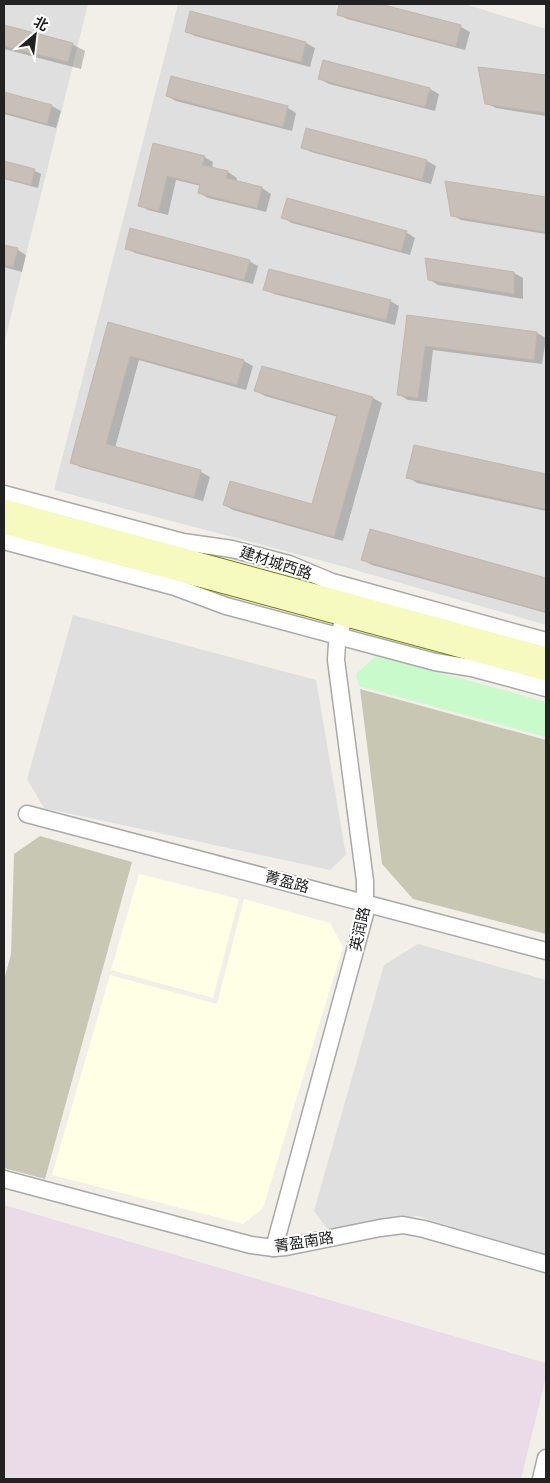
<svg xmlns="http://www.w3.org/2000/svg" width="550" height="1483" viewBox="0 0 550 1483" font-family="'DejaVu Sans','Noto Sans SC',sans-serif">
  <style>
    .residential { fill: #e0dfdf }
    .industrial { fill: #ebdbe8 }
    .education { fill: #ffffe5 }
    .construction { fill: #c7c7b4 }
    .park { fill: #c8facc }
    .shadow { fill: #0003 }
    .building { fill: #c7bfb8; stroke: #c4b6ab }
    .lines { fill: none; stroke-linecap: round; stroke-linejoin: round }
    .tertiary-casing { stroke: #a9a9a9; stroke-width: 19 }
    .secondary-casing { stroke: #707d05; stroke-width: 21 }
    .tertiary { stroke: #fff; stroke-width: 16 }
    .secondary { stroke: #f7fabf; stroke-width: 19 }
    .labels { text-anchor: middle; dominant-baseline: central; stroke-width: 4; stroke-linejoin: round; paint-order: stroke }
    .street-label { font-size: 15px; fill: #222; stroke: #fff }
  </style>
  <rect width="100%" height="100%" fill="#f2efe9"/>
  <!-- residential -->
  <g class="residential">
    <polygon points="4,4 88,4 4,344"/>
    <polygon points="178,4 465,4 546,29 546,625 338,565 54,490"/>
    <polygon points="73,615 316,680 346,855 330,870 44,808 27,779"/>
    <polygon points="418,944 546,980 546,1255 417,1216 327,1229 314,1211 384,965"/>
  </g>
  <!-- industrial -->
  <polygon class="industrial" points="4,1205 546,1363 546,1377 521,1479 4,1479"/>
  <!-- education -->
  <g class="education">
    <polygon points="139,874 239,899 213,998 111,970"/>
    <polygon points="244,899 330,923 343,947 263,1208 243,1224 52,1175 110,975 217,1004"/>
  </g>
  <!-- construction -->
  <g class="construction">
    <polygon points="360,689 546,740 546,934 413,899 382,864"/>
    <polygon points="40,836 132,862 45,1179 4,1168 4,980 11,954 14,854"/>
  </g>
  <!-- park -->
  <polygon class="park" points="377,655 546,702 546,737 359,686 356,674"/>
  <!-- shadow -->
  <g class="shadow">
    <polygon points="337,4 375,4 461,27 470,32 465,50 347,19 338,14 340,5"/>
    <polygon points="4,27 72,44 85,51 81,69 4,49"/>
    <polygon points="186,31 306,43 315,48 310,67 195,36"/>
    <polygon points="324,61 430,89 439,94 435,111 329,84 320,79"/>
    <polygon points="480,68 546,77 546,116 496,108 486,103"/>
    <polygon points="4,93 52,106 61,111 56,128 4,114"/>
    <polygon points="167,96 288,108 296,113 292,131 176,101"/>
    <polygon points="307,129 427,161 436,166 431,184 311,152 302,147"/>
    <polygon points="154,144 204,157 213,162 212,169 228,172 237,178 236,182 262,188 271,194 266,212 208,198 199,193 201,186 176,180 168,215 148,210 139,205"/>
    <polygon points="4,162 35,171 41,174 38,188 4,179"/>
    <polygon points="446,183 546,198 546,234 461,220 452,215"/>
    <polygon points="283,218 406,232 415,238 410,255 292,223"/>
    <polygon points="4,246 18,250 26,255 22,272 4,267"/>
    <polygon points="126,248 249,261 258,266 253,284 135,253"/>
    <polygon points="514,273 523,278 523,299 438,285 429,279"/>
    <polygon points="265,289 390,301 399,306 395,325 274,294"/>
    <polygon points="408,317 537,333 546,338 542,364 433,350 427,402 408,400 399,395"/>
    <polygon points="109,324 244,361 253,366 246,390 139,360 115,448 201,472 210,477 203,501 80,467 71,462"/>
    <polygon points="256,391 373,398 382,403 343,541 233,510 224,505 313,505 338,417 265,396"/>
    <polygon points="414,446 546,475 546,511 417,483 408,477"/>
    <polygon points="371,531 546,580 546,613 372,565 363,560"/>
  </g>
  <!-- building -->
  <g class="building">
    <polygon points="339,4 380,4 461,25 456,46 337,15"/>
    <polygon points="190,11 306,42 301,62 185,32"/>
    <polygon points="4,25 73,43 68,62 4,46"/>
    <polygon points="323,60 430,88 425,107 318,79"/>
    <polygon points="478,67 546,75 546,113 485,104"/>
    <polygon points="171,76 288,106 283,127 166,96"/>
    <polygon points="4,92 52,105 47,124 4,112"/>
    <polygon points="306,128 427,160 422,180 301,148"/>
    <polygon points="153,143 205,156 202,165 228,171 226,178 262,187 257,208 198,193 200,184 167,176 159,211 138,206"/>
    <polygon points="4,161 35,169 31,185 4,178"/>
    <polygon points="445,181 546,197 546,232 451,216"/>
    <polygon points="287,198 407,231 401,251 281,218"/>
    <polygon points="130,228 250,260 244,280 125,249"/>
    <polygon points="4,245 18,248 13,267 4,265"/>
    <polygon points="425,258 514,272 514,294 428,280"/>
    <polygon points="269,269 391,300 386,320 263,290"/>
    <polygon points="407,315 537,332 534,360 425,346 418,398 397,395"/>
    <polygon points="108,322 244,360 237,385 130,356 106,444 201,470 194,497 70,463"/>
    <polygon points="262,366 373,397 334,537 223,505 230,481 312,504 337,415 254,391"/>
    <polygon points="414,445 546,474 546,509 406,478"/>
    <polygon points="370,529 546,578 546,612 361,560"/>
  </g>
  <g class="lines">
    <!-- tertiary casing -->
    <g class="tertiary-casing">
      <g id="tertiary">
        <polyline points="4,494 183,542 232,549 255,555 289,564 332,582 546,641"/>
        <polyline points="4,541 175,587 226,606 435,662 472,668 546,688"/>
        <polyline points="27,814 546,951"/>
        <polyline points="4,1179 251,1245 274,1248 286,1247 380,1228 403,1225 424,1229 546,1264"/>
        <polyline points="274,1248 365,914 365,881 336,660 337,644 347,605"/>
        <polyline points="541,1479 546,1458"/>
      </g>
    </g>
    <!-- secondary casing -->
    <g class="secondary-casing">
      <g id="secondary">
        <polyline points="4,509 546,657"/>
        <polyline points="4,524 546,671"/>
      </g>
    </g>
    <!-- tertiary -->
    <use href="#tertiary" class="tertiary"/>
    <!-- secondary -->
    <use href="#secondary" class="secondary"/>
  </g>
  <g class="labels">
    <!-- street labels -->
    <g class="street-label">
      <text transform="translate(276 563) rotate(18)">建材城西路</text>
      <text transform="translate(287 882) rotate(15)">菁盈路</text>
      <text transform="translate(360 929) rotate(-78)">英润路</text>
      <text transform="translate(304 1242) rotate(-9)">菁盈南路</text>
    </g>
  </g>
  <!-- border -->
  <rect width="550" height="1483" fill="none" stroke="#222222" stroke-width="10"/>
  <!-- north arrow -->
  <g transform="translate(35 35) rotate(28)" stroke="#ffffff" stroke-width="4" paint-order="stroke">
  <path d="M0-4L9 19L0 12L-9 19Z" fill="#222222"/>
  <text y="-8" font-size="14" font-weight="bold" text-anchor="middle" fill="#222222">北</text>
  </g>
</svg>
